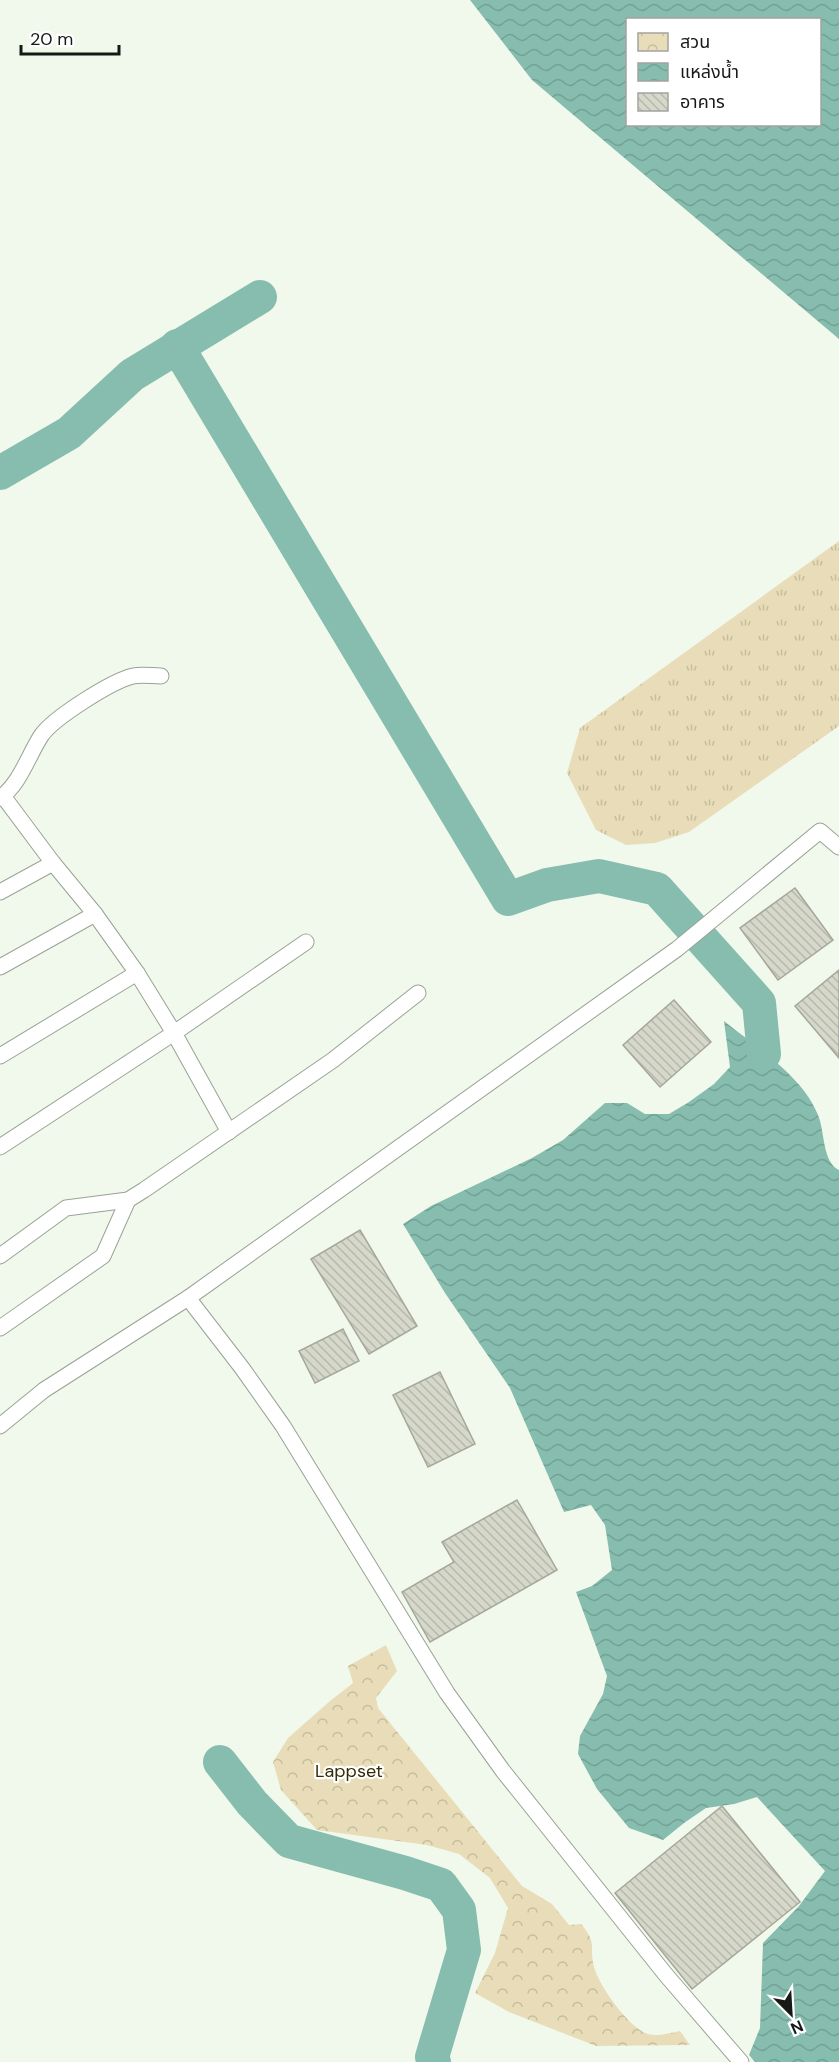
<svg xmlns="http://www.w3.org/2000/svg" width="839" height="2062" viewBox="0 0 839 2062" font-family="'DM Sans','Noto Sans Thai',sans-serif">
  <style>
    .grass { fill: url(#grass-tufts) }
    .park { fill: url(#park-crowns) }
    .water { fill: url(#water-waves); fill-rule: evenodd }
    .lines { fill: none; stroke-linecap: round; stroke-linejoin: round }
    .canal { stroke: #86bdae; stroke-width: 34 }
    .building { fill: url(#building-back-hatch); stroke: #a5a79a; stroke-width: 1.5 }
    .lane-casing { stroke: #9aa296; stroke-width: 17 }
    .lane { stroke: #fff; stroke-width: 15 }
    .labels { text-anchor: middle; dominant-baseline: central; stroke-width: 4.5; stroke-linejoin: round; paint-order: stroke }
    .park-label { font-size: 18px; fill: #352b05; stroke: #fff }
  </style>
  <defs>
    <pattern id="grass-tufts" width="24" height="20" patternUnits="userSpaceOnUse" patternTransform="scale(1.5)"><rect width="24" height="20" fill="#e8ddb8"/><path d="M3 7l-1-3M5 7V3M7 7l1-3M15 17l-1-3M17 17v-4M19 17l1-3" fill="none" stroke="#c6bd9d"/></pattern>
    <pattern id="park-crowns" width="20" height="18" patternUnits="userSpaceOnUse" patternTransform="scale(1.5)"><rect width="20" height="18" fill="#e8ddb8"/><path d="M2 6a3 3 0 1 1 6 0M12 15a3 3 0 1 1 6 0" fill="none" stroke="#c6bd9d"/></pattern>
    <pattern id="water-waves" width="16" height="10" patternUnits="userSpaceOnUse" patternTransform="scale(1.5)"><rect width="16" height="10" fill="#86bdae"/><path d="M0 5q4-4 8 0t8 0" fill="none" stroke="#73a295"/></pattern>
    <pattern id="building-back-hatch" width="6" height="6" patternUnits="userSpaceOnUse" patternTransform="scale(1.5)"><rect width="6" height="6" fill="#d6d8ca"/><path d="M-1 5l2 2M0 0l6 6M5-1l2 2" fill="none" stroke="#b7b9ad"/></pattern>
  </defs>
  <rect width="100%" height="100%" fill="#f1f9ec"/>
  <!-- grass -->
  <polygon class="grass" points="839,541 839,726 689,832 655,843 626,845 596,830 567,773 580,728"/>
  <!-- park -->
  <path class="park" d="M 386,1645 L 397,1671 L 376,1698 L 378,1708 L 522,1886 L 552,1904 L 569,1925 L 581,1924 C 598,1944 589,1947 594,1967 C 599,1986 629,2028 648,2034 C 659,2037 669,2033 680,2031 L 690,2045 L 596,2046 L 509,2012 L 475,1993 L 495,1953 L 508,1908 L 490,1878 L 459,1854 L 427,1845 L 317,1830 L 281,1790 L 273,1762 L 288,1738 L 330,1701 L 353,1683 L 348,1666 Z"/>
  <!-- water -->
  <g class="water">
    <path d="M 470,0 L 839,0 L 839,339 L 532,80 ZM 628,20 L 820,20 L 820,124 L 628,124 Z"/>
    <path d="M 724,1021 C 756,1047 803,1076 818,1115 C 825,1131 822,1162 839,1170 L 839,2062 L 755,2062 L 749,2055 L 760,2028 L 763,1943 L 799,1906 L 825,1871 L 757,1797 L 734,1804 L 706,1808 L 684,1823 L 663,1840 L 629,1828 L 597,1789 L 578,1754 L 580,1736 L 603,1694 L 607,1676 L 576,1592 L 592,1586 L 612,1570 L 605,1525 L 591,1505 L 564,1512 L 510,1388 L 445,1293 L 403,1224 L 431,1206 L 532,1158 L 563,1140 L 605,1103 L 627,1103 L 645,1114 L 669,1114 L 689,1102 L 714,1084 L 730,1067 Z"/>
  </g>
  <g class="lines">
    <!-- canal -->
    <g class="canal">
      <polyline points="177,346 508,899 547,885 599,876 657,889 759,1003 764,1054"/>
      <polyline points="0,473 69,433 132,375 260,297"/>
      <polyline points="220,1762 252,1803 289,1841 405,1873 441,1885 459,1910 464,1950 432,2057 434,2062"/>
    </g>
  </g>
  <!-- building -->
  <g class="building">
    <polygon points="795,888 833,940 778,980 740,928"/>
    <polygon points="839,970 839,1058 795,1006"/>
    <polygon points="674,1000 711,1042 660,1087 623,1045"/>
    <polygon points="360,1230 417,1326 369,1354 311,1259"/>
    <polygon points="343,1329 359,1361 315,1383 299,1351"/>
    <polygon points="440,1372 475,1444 428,1467 393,1395"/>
    <polygon points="517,1500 557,1570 430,1642 402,1592 454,1562 442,1542"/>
    <polygon points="722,1806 800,1902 692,1989 615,1893"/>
  </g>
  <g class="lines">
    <!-- lane casing -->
    <g class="lane-casing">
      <g id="lane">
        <polyline points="3,796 53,863 95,914 137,973 174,1033 229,1132"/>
        <path d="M 0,798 C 20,784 28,756 41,736 C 53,718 112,681 133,676 C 142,674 152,676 161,676"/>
        <polyline points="0,892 53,863"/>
        <polyline points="0,967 95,914"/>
        <polyline points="0,1056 137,973"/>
        <polyline points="0,1147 174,1033 306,942"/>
        <polyline points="0,1256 66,1208 128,1200 144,1190 333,1060 418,993"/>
        <polyline points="188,1298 242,1368 283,1426 447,1693 503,1771 666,1975 741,2062"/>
        <polyline points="0,1328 103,1256 128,1200"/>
        <polyline points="0,1426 44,1390 188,1298 677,949 820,831 839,847"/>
      </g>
    </g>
    <!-- lane -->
    <use href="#lane" class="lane"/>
  </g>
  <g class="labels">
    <!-- park labels -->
    <g class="park-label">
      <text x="349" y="1771">Lappset</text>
    </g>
  </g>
  <!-- legend -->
  <rect x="626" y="18" width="195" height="108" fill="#ffffff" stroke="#a2a3a1" stroke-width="1.5"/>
  <rect x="638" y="33" width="30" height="18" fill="url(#park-crowns)" stroke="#a2a3a1" stroke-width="1.5"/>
  <text x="680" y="48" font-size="18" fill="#161915">สวน</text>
  <rect x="638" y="63" width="30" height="18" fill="url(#water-waves)" stroke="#a2a3a1" stroke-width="1.5"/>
  <text x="680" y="78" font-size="18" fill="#161915">แหล่งน้ำ</text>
  <rect x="638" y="93" width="30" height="18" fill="url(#building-back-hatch)" stroke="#a2a3a1" stroke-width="1.5"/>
  <text x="680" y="108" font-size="18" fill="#161915">อาคาร</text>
  <!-- north arrow -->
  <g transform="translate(791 2014) rotate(156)" stroke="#ffffff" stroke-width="4.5" paint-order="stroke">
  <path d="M0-4.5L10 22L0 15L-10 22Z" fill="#161915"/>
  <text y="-9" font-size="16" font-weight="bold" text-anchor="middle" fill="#161915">N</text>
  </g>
  <!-- scale -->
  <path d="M21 45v9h98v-9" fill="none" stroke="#161915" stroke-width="3"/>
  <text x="30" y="45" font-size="18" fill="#161915" stroke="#ffffff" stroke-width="4.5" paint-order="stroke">20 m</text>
</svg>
